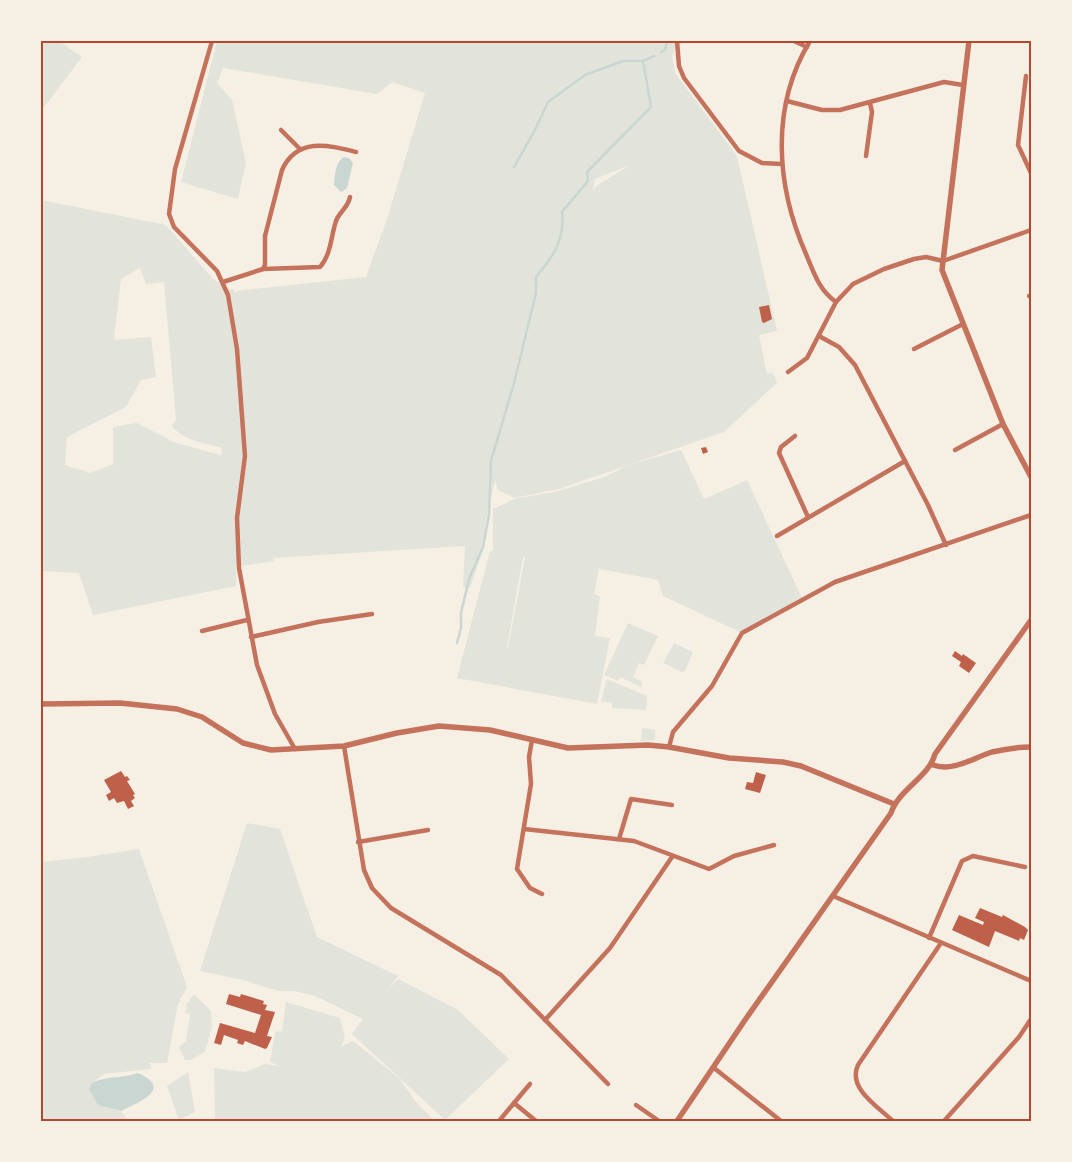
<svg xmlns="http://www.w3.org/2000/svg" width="1072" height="1162" viewBox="0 0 1072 1162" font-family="Quicksand,sans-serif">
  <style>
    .green { fill: #e2e4dc; fill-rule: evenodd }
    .water { fill: #c9d6d2 }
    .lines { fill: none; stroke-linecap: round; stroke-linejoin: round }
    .stream { stroke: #c9d6d2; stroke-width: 2.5 }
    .building { fill: #bf614a }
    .minor { stroke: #c5725c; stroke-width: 4.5 }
    .tertiary { stroke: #c5725c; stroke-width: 5.5 }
    .neatline { fill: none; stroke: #b5482f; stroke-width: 2 }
  </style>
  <rect width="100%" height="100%" fill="#f6efe4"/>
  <!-- green -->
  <g class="green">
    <polygon points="41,41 59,41 82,57 41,111"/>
    <path d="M 217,41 L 678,41 L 672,56 L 675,73 L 737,156 L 777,331 L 759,335 L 767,374 L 773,373 L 777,383 L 724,432 L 559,489 L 514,498 L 498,490 L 495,480 L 497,471 L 486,521 L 484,547 L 470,588 L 463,587 L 465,546 L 273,558 L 274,561 L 242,566 L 236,563 L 236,586 L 93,615 L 79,573 L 41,571 L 41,200 L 166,225 L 213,279 L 228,289 L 233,289 L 236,293 L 236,291 L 366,277 L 387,219 L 425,93 L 392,82 L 377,94 L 223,68 L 217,83 L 232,100 L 246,163 L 238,199 L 181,182 ZM 630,165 L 596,186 L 593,191 L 595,179 ZM 140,268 L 146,284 L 164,282 L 176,420 L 172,426 C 184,441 204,443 222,448 L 221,455 L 176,443 L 137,423 L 113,427 L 113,464 L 90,473 L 65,465 L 67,437 L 126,407 L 141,380 L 156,377 L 151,337 L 114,340 L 121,279 Z"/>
    <path d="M 681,450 L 704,499 L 747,480 L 803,600 L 742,633 L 663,596 L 658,580 L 599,569 L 594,594 L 600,596 L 595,636 L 610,638 L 597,704 L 457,678 L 490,551 L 493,551 L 493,509 L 514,499 L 559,491 L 607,476 L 628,465 ZM 523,557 L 525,557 L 508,648 L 507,647 Z"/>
    <polygon points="628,623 658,636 644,665 639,663 633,677 642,682 641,687 620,677 618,681 604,675"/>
    <polygon points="674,643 693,652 685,671 682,672 663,663"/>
    <polygon points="607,679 647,696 646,710 612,708 612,703 601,701"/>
    <polygon points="642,728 655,730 655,740 641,741"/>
    <polygon points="247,823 280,829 317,937 398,976 386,992 398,979 457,1009 509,1059 445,1120 352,1034 363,1019 315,996 294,991 278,991 243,980 200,971"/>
    <polygon points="139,849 187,987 178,1004 167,1063 150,1063 151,1069 104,1074 92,1083 98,1105 121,1111 128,1121 41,1121 41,862 87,857"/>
    <polygon points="194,994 211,1011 212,1027 205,1052 190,1060 185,1060 179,1047 186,1041 190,1014 185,1013 187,1004"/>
    <polygon points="286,1002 340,1018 345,1037 341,1047 353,1041 399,1078 416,1102 435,1121 215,1121 214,1068 245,1072 265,1064 280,1066 270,1062 275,1032 282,1031"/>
    <polygon points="188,1072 195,1112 179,1120 167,1086"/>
  </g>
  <!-- water -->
  <g class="water">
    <path d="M 344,157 L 349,158 L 353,163 L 347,188 L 341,192 L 334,185 C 335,175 335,162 344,157 Z"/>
    <path d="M 138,1073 C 174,1089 139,1102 121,1111 L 98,1105 L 89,1089 L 92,1083 C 107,1075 122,1079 138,1073 Z"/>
  </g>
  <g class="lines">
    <!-- stream -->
    <g class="stream">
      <polyline points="661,52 665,50 667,41"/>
      <polyline points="514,167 535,130 548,102 585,75 623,61 643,61"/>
      <path d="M 457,643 L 461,628 L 461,613 L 469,579 L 483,547 L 489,515 L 491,461 L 514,383 L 536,293 L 536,277 C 553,257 565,240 562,212 L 588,181 L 587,172 L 651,107 L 643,61 L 654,56"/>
    </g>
  </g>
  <!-- building -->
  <g class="building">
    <polygon points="769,305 772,319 764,323 762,322 759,307"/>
    <polygon points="706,447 708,452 703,454 701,448"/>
    <polygon points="955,651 962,656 963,654 976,663 969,673 959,666 961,662 952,656"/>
    <polygon points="121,771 125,777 127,776 130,780 127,781 135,794 133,795 135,798 131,801 134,806 128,809 124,801 117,803 114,798 109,801 106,795 111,792 104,780"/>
    <polygon points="756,772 766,775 760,793 745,789 747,782 753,783"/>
    <polygon points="980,908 1002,917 1003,915 1025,927 1028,930 1024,940 1020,938 1019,941 995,931 989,947 952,930 959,915 983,925 984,922 975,918"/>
    <polygon points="229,994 240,997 241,994 264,1001 263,1004 267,1005 265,1010 275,1012 267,1036 272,1037 267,1048 265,1049 245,1041 243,1045 237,1043 238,1040 224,1035 221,1045 214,1043 220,1023 255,1033 261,1015 226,1004"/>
  </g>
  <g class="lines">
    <!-- minor -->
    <g class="minor">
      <polyline points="212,41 175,169 169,214 174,227 217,271 228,295 237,349 245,456 237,518 239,568 257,665 275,714 295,749"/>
      <polyline points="677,41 679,66 684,78 739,151 762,163 782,164"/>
      <polyline points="794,41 807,47"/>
      <path d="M 810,41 C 770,107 776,186 806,254 C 814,273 819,290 836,302"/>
      <polyline points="1026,76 1018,145 1031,173"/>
      <polyline points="787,101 822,110 840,110 944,82 963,85"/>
      <polyline points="281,130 300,149"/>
      <polyline points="866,156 872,112 870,103"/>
      <path d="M 263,269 L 265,265 L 265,236 L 282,170 C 297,137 328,145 356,152"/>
      <path d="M 223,282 L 263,269 L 320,267 C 331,255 331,236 336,221 C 339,212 348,208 350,197"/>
      <polyline points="1029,296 1031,297"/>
      <polyline points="819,336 839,347 855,365 928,505 946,545"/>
      <polyline points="914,349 963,324"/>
      <polyline points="788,372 807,358 836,302 853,284 884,269 914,259 926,257 943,261 1031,230"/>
      <polyline points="795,436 781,447 779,453 808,517"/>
      <polyline points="955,450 1003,424"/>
      <polyline points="777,536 905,461"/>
      <polyline points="202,631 247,620"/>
      <polyline points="251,637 318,622 372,614"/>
      <polyline points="532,740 529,757 531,784 517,869 530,888 542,894"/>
      <polyline points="344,746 364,870 372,888 391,908 501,975 608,1084"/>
      <polyline points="669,747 673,732 712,686 742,633 835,582 1031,515"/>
      <polyline points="524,829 634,841 709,869 734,856 774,845"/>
      <polyline points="619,839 631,799 672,805"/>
      <polyline points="358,842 428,830"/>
      <polyline points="833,896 1031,981"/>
      <polyline points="929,938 962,861 973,856 1025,867"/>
      <polyline points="545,1020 610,948 672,857"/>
      <polyline points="714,1068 781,1121"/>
      <polyline points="530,1084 514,1103 536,1121"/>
      <polyline points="636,1105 659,1121"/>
      <polyline points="499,1121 514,1103"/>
      <path d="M 893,1121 C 878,1107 847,1088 858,1065 L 941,943"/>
      <polyline points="944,1121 1019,1037 1031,1019"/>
    </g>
    <!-- tertiary -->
    <g class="tertiary">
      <polyline points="969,41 942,270 1003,424 1031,477"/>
      <polyline points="41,704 120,703 177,709 202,717 243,743 271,750 344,746 397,733 439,726 490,730 568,748 648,745 669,747 729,758 783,762 801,766 894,804"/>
      <path d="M 933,765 C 953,772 973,758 992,752 C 1005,749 1018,747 1031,747"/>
      <path d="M 677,1121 L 745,1020 L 891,813 C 899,789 929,777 935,754 L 1031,620"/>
    </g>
  </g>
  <!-- border -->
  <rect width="1072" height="1162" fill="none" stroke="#f6efe4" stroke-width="85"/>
  <rect x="42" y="42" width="988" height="1078" class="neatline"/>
</svg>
